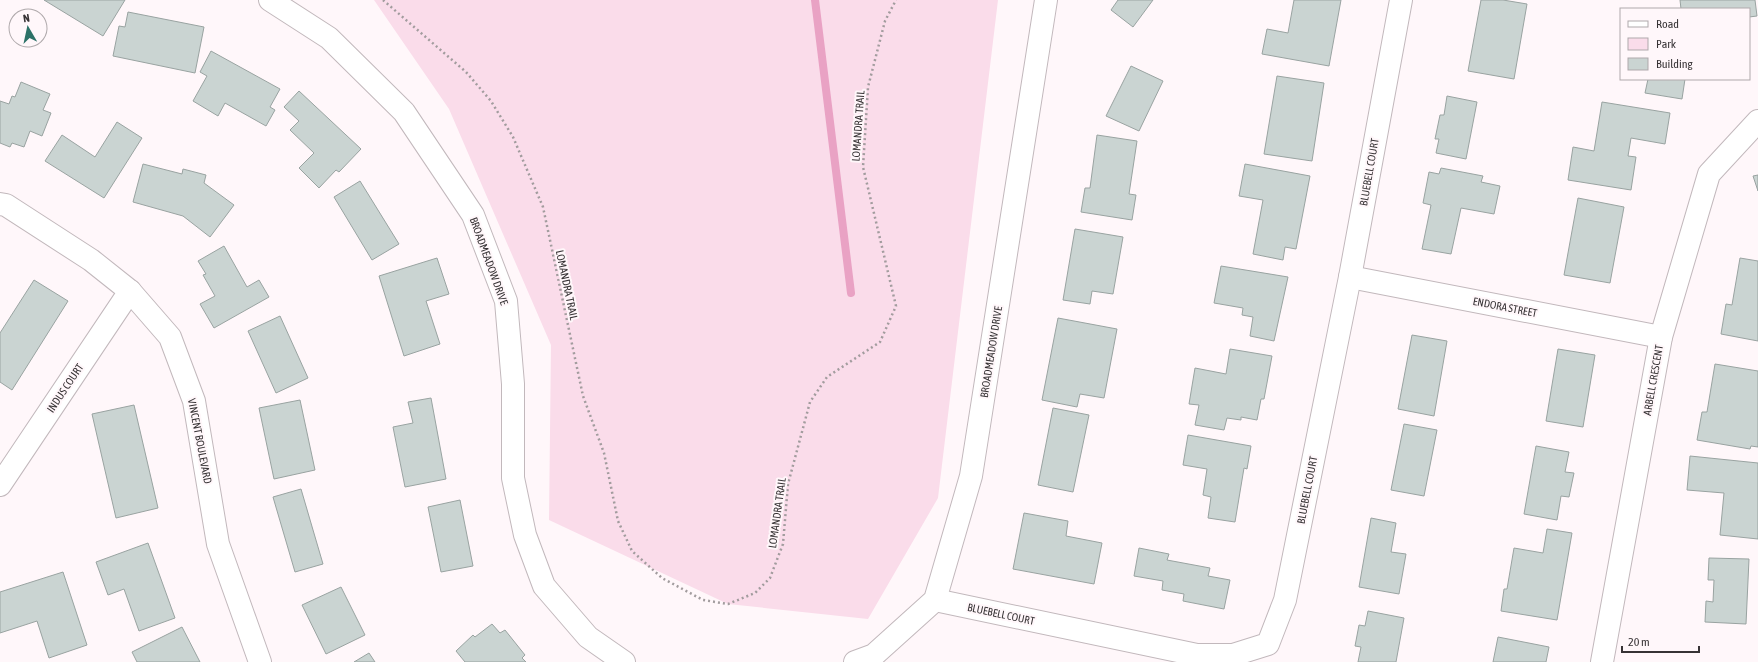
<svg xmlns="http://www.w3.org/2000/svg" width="1758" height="662" viewBox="0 0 1758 662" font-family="'Asap Condensed',sans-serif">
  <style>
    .green { fill: #fadcea }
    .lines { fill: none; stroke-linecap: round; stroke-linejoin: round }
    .stream { stroke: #e9a2c4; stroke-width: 8 }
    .building { fill: #cad4d2; stroke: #99a3a1 }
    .minor-casing { stroke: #c2b8bc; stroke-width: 24 }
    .path { stroke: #a29c9e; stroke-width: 2.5; stroke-dasharray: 2 3; stroke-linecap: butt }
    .minor { stroke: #fff; stroke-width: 22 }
    .labels { text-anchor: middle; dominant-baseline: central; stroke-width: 4; stroke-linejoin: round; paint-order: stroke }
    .street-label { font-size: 11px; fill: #373335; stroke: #fff7fa }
  </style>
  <rect width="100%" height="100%" fill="#fff7fa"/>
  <!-- green -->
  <polygon class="green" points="374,0 998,0 938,498 868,619 728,604 549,520 551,345 449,109"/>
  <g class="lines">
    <!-- stream -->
    <polyline class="stream" points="815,0 851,293"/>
  </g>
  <!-- building -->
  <g class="building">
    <polygon points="44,0 125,0 103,36"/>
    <polygon points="1118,0 1153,0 1133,27 1111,10"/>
    <polygon points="1294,0 1341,0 1329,66 1262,54 1267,29 1288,33"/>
    <polygon points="1481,0 1503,0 1527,4 1514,79 1468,71"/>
    <polygon points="1680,0 1755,0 1757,16 1749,17 1749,9 1681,9"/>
    <polygon points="128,12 204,27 195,73 113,56 119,26 125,27"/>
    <polygon points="211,51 280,89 270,107 275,110 266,126 225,103 218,116 193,101 207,76 200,72"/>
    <polygon points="1131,66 1163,81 1139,131 1106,116"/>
    <polygon points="1277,76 1324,83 1312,161 1264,154"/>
    <polygon points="1648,79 1685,79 1682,99 1645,93"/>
    <polygon points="21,82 50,94 43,110 51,113 42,136 30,131 24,147 12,143 10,147 0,143 0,101 9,104 12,96 15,97"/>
    <polygon points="299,91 361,149 339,172 336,170 319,188 299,168 314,153 290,130 299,121 284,107"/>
    <polygon points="1447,96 1477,102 1466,159 1436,153 1439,139 1435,139 1440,115 1444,115"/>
    <polygon points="1602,102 1670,113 1665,144 1631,138 1628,156 1636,157 1631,190 1568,180 1573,147 1594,151"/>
    <polygon points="117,122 142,138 104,198 45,161 62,135 95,157"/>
    <polygon points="1097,135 1137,141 1129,194 1136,195 1132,220 1081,212 1085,188 1090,188"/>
    <polygon points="143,164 182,174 183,169 206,175 204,183 234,205 210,237 183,216 133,202"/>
    <polygon points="1245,164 1310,176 1296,249 1285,247 1283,260 1253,254 1263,200 1239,196"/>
    <polygon points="1441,168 1483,176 1481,182 1500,186 1494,214 1461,208 1451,254 1422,249 1431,205 1423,203 1429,172 1439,174"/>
    <polygon points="1758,175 1758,191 1753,176"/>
    <polygon points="360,181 399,244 372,260 334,197"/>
    <polygon points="1578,198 1624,207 1610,283 1564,275"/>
    <polygon points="1075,229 1123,237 1113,294 1092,291 1090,304 1063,300"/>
    <polygon points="224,246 247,287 259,280 269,297 214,328 200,304 215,296 203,275 206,274 198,261"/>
    <polygon points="437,258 449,294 426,301 440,344 404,356 379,276"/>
    <polygon points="1740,258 1758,261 1758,341 1721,334 1726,304 1732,305"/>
    <polygon points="1221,266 1288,277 1274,341 1250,336 1253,317 1242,315 1243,308 1214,303"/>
    <polygon points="34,280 68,301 12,390 0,382 0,333"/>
    <polygon points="280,316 308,378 276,393 248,331"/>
    <polygon points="1058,318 1117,329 1104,398 1080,394 1077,407 1042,400"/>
    <polygon points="1412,335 1447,341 1434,416 1398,409"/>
    <polygon points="1230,349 1272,356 1264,399 1261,399 1257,420 1241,417 1241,420 1227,418 1224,430 1195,425 1199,405 1189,404 1195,368 1226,374"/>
    <polygon points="1558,349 1595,355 1583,427 1546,421"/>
    <polygon points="1715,364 1758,371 1758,447 1751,446 1750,449 1697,440 1702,412 1707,412"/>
    <polygon points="431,398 446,479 405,487 393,427 413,423 408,402"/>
    <polygon points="300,400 315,470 274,479 259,408"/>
    <polygon points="134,405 158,508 116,518 92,414"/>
    <polygon points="1053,408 1089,415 1073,492 1038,485"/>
    <polygon points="1404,424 1437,430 1424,496 1391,490"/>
    <polygon points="1188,435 1251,446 1247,469 1244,468 1235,522 1208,518 1211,497 1203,495 1207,469 1183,465"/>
    <polygon points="1536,446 1569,452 1565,472 1574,473 1569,497 1561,496 1557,520 1524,514"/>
    <polygon points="1690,456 1758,463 1758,539 1720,535 1724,493 1687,490"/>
    <polygon points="301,489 323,564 295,572 273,497"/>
    <polygon points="460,500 473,566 441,572 428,507"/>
    <polygon points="1024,513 1068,521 1066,536 1102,543 1094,584 1013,569"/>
    <polygon points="1371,518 1396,523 1391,552 1406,554 1399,594 1359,587"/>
    <polygon points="1547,529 1572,533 1557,620 1501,611 1504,589 1507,589 1514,548 1543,553"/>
    <polygon points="148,543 175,618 139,631 124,589 108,595 96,562"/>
    <polygon points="1139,548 1169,554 1167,560 1210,568 1208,576 1230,580 1224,609 1183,601 1184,594 1162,590 1163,581 1134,576"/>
    <polygon points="1709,558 1749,559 1746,624 1705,622 1706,601 1713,602 1714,580 1708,580"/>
    <polygon points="63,572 87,645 49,658 37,621 0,633 0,592"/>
    <polygon points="341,587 365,635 326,654 302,605"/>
    <polygon points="1368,611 1404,618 1396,662 1358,662 1361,647 1355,646 1359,625 1365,626"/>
    <polygon points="492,624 500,633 505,630 525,655 522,658 526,662 465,662 456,651 473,635 475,637"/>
    <polygon points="182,627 200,662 137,662 132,652"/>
    <polygon points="1498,637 1549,647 1546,662 1493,662"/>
    <polygon points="369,653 375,662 354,662"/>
  </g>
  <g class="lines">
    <!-- minor casing -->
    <g class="minor-casing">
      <g id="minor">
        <polyline points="270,0 329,38 404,112 473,215 506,301 513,384 513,478 525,535 544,586 588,637 624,662"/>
        <polyline points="0,204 6,205 91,260 130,291 170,337 194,401 218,544 260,662"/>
        <polyline points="1350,277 1661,337"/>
        <polyline points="0,485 130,291"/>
        <polyline points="935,600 1197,655 1233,655 1268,644 1285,600 1350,277 1401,0"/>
        <polyline points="855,662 874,655 935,600 971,476 1046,0"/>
        <polyline points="1602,662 1661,337 1709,174 1758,121"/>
      </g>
    </g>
    <!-- path -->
    <polyline class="path" points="383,0 466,72 491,101 513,137 543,207 583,396 604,453 618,521 632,551 662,578 703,600 728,604 755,593 770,578 783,544 788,484 810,402 827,377 880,342 896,306 863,167 868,87 885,21 896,0"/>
    <!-- minor -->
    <use href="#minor" class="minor"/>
  </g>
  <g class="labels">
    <!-- street labels -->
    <g class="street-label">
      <text transform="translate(858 126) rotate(-86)">LOMANDRA TRAIL</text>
      <text transform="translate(1369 172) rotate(-80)">BLUEBELL COURT</text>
      <text transform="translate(489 261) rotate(70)">BROADMEADOW DRIVE</text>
      <text transform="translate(567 285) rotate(78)">LOMANDRA TRAIL</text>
      <text transform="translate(1505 307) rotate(11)">ENDORA STREET</text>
      <text transform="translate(991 352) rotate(-81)">BROADMEADOW DRIVE</text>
      <text transform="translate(1653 380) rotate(-80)">ARBELL CRESCENT</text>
      <text transform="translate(65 388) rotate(-56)">INDUS COURT</text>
      <text transform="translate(200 441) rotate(79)">VINCENT BOULEVARD</text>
      <text transform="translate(1307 490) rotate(-79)">BLUEBELL COURT</text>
      <text transform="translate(777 513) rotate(-82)">LOMANDRA TRAIL</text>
      <text transform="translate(1001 614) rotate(12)">BLUEBELL COURT</text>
    </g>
  </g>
  <!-- legend -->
  <rect x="1620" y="8" width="130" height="72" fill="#fff7fa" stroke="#afa9ab"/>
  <rect x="1628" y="21" width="20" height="6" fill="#ffffff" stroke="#afa9ab"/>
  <text x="1656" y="28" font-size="12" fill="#373335">Road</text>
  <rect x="1628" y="38" width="20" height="12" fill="#fadcea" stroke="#afa9ab"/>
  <text x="1656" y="48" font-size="12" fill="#373335">Park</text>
  <rect x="1628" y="58" width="20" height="12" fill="#cad4d2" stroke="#afa9ab"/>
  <text x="1656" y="68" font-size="12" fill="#373335">Building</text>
  <!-- north arrow -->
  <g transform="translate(28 28) rotate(351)"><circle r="19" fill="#fff7fa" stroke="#afa9ab"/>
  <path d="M0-3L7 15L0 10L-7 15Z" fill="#2c7167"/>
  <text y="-6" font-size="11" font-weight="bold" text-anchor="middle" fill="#373335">N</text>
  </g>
  <!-- scale -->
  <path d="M1622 646v6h77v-6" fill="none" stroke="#373335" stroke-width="2"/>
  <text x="1628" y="646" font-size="12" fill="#373335" stroke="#fff7fa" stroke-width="3" paint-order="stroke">20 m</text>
</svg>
